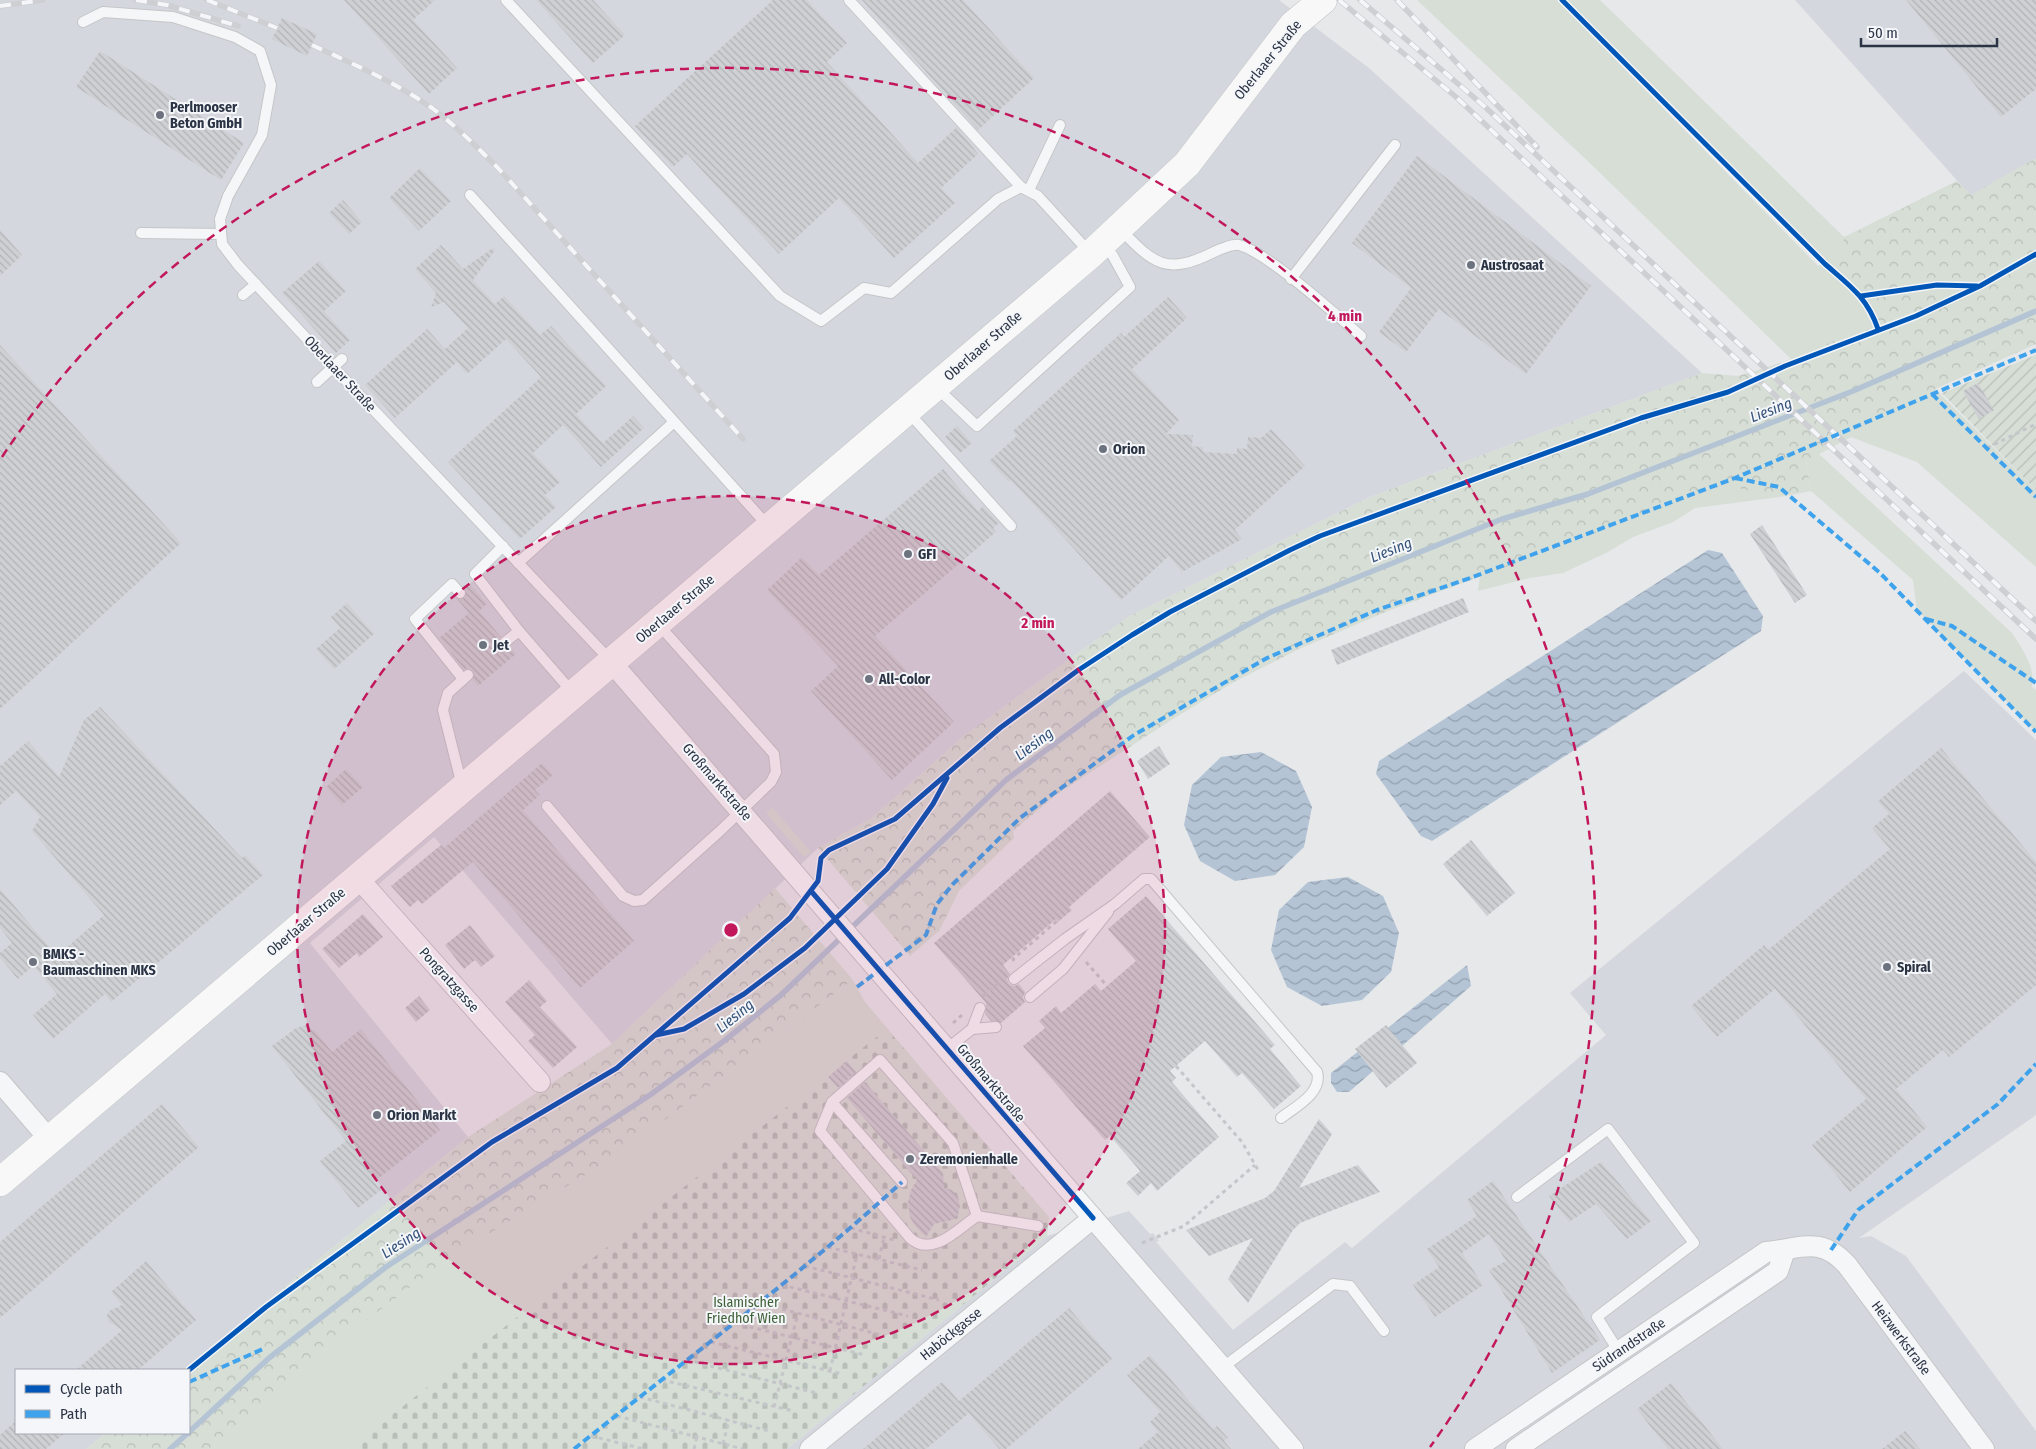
<svg xmlns="http://www.w3.org/2000/svg" width="2036" height="1449" viewBox="0 0 2036 1449" font-family="'Fira Sans Condensed',sans-serif">
  <style>
    .built { fill: #d4d7dd }
    .grass { fill: #d6ded6 }
    .forest { fill: url(#forest-crowns) }
    .cemetery { fill: url(#cemetery-stones) }
    .garden { fill: url(#garden-furrows) }
    .water { fill: url(#water-waves) }
    .lines { fill: none; stroke-linecap: round; stroke-linejoin: round }
    .stream { stroke: #b4c4d5; stroke-width: 5.5 }
    .building { fill: url(#building-back-hatch) }
    .service-casing { stroke: #c4c6c8; stroke-width: 12 }
    .minor-casing { stroke: #c4c6c8; stroke-width: 22 }
    .secondary-casing { stroke: #c4c6c8; stroke-width: 29 }
    .path { stroke: #c5c6ca; stroke-width: 3; stroke-dasharray: 4 4; stroke-linecap: butt }
    .service { stroke: #f5f6f7; stroke-width: 10 }
    .minor { stroke: #f5f6f7; stroke-width: 20 }
    .secondary { stroke: #f8f8f8; stroke-width: 28 }
    .rail-casing { stroke: #cecfd2; stroke-width: 5.5 }
    .rail { stroke: #f4f6f9; stroke-width: 4; stroke-dasharray: 11; stroke-linecap: butt }
    .quiet { stroke: #3ea3ec; stroke-width: 4; stroke-dasharray: 8 4; stroke-linecap: butt }
    .cycleway-casing { stroke: #f4f6f9; stroke-width: 8 }
    .cycleway { stroke: #0057b8; stroke-width: 5 }
    .ring { fill: none; stroke: #c2185b; stroke-width: 2.5; stroke-dasharray: 9 6 }
    .poi-dot { fill: #6c737f; stroke: #f4f6f9; stroke-width: 2 }
    .labels { text-anchor: middle; dominant-baseline: central; stroke-width: 4; stroke-linejoin: round; paint-order: stroke }
    .street-label { font-size: 14px; fill: #2b3445; stroke: #f4f6f9 }
    .poi-label { font-size: 14px; font-weight: bold; fill: #2b3445; stroke: #f4f6f9; text-anchor: start }
    .park-label { font-size: 14px; fill: #3f6138; stroke: #f4f6f9 }
    .water-label { font-size: 15px; font-style: italic; fill: #34527a; stroke: #f4f6f9 }
    .centre { fill: #c2185b; stroke: #f4f6f9; stroke-width: 2.5 }
    .ring-label { font-size: 15px; text-anchor: middle; font-weight: bold; fill: #c2185b; stroke: #f4f6f9; stroke-width: 4; stroke-linejoin: round; paint-order: stroke }
  </style>
  <defs>
    <pattern id="forest-crowns" width="20" height="18" patternUnits="userSpaceOnUse" patternTransform="scale(1.25)"><rect width="20" height="18" fill="#d6ded6"/><path d="M2 6a3 3 0 1 1 6 0M12 15a3 3 0 1 1 6 0" fill="none" stroke="#b8bfb9"/></pattern>
    <pattern id="cemetery-stones" width="16" height="16" patternUnits="userSpaceOnUse" patternTransform="scale(1.25)"><rect width="16" height="16" fill="#d6ded6"/><path d="M2 7V4a2 2 0 0 1 4 0v3zM10 15v-3a2 2 0 0 1 4 0v3z" fill="#b8bfb9"/></pattern>
    <pattern id="garden-furrows" width="10" height="10" patternUnits="userSpaceOnUse" patternTransform="scale(1.25)"><rect width="10" height="10" fill="#d6ded6"/><path d="M-1 1l2-2M0 10L10 0M9 11l2-2" fill="none" stroke="#b8bfb9"/></pattern>
    <pattern id="water-waves" width="16" height="10" patternUnits="userSpaceOnUse" patternTransform="scale(1.25)"><rect width="16" height="10" fill="#b4c4d5"/><path d="M0 5q4-4 8 0t8 0" fill="none" stroke="#93a0af"/></pattern>
    <pattern id="building-back-hatch" width="6" height="6" patternUnits="userSpaceOnUse" patternTransform="scale(1.25)"><rect width="6" height="6" fill="#ced0d3"/><path d="M-1 5l2 2M0 0l6 6M5-1l2 2" fill="none" stroke="#b1b3b6"/></pattern>
  </defs>
  <rect width="100%" height="100%" fill="#e6e8ea"/>
  <!-- built -->
  <g class="built">
    <polygon points="0,0 1279,0 1369,68 1702,373 1370,497 1128,617 965,735 872,818 818,848 612,1044 434,837 310,943 468,1137 183,1370 16,1370 16,1433 106,1433 86,1449 0,1449"/>
    <polygon points="1795,0 2036,0 2036,158 1971,196"/>
    <polygon points="1964,671 2036,740 2036,1115 1859,1238 1871,1236 1906,1256 2036,1431 2036,1449 787,1449 1047,1236 1129,1211 1150,1234 1153,1233 1159,1241 1156,1242 1233,1330 1345,1242 1352,1248 1606,1035 1570,993"/>
  </g>
  <!-- grass -->
  <g class="grass">
    <polygon points="1417,0 1557,0 1818,266 1824,263 1567,0 1600,0 1844,237 1957,181 1971,195 2036,158 2036,303 1029,732 818,848 872,818 965,735 1710,387 1791,359 1593,166"/>
    <polygon points="1934,388 2036,490 2036,567 1917,462 1851,437 1844,429"/>
    <path d="M 1818,453 L 2012,633 C 2022,649 2036,667 2032,687 L 2036,690 L 2036,732 L 1917,610 L 1913,580 L 1811,491 L 1806,461 Z"/>
    <polygon points="1731,474 1780,497 1695,508 1673,522 1633,537 1608,552 1563,573 1530,578 1478,591 1480,576"/>
    <polygon points="772,807 811,852 804,857 766,813"/>
    <polygon points="853,980 865,1002 966,1121 791,1105 348,1449 212,1449 324,1351 459,1252 615,1157"/>
  </g>
  <!-- forest -->
  <g class="forest">
    <polygon points="2036,158 2036,344 1845,429 1851,437 1806,461 1811,491 1780,497 1724,485 1388,611 1299,649 1234,682 1176,717 1057,794 1013,831 1014,838 959,891 939,931 910,956 818,848 872,818 965,735 1128,617 1370,497 1702,373 1738,376 1776,365 1855,332 1856,327 1867,322 1866,309 1839,268 1844,238 1957,181 1971,195"/>
    <polygon points="775,888 853,980 615,1157 459,1252 324,1351 212,1449 86,1449 106,1433 189,1433 189,1370 183,1370 468,1137 612,1044"/>
  </g>
  <!-- cemetery -->
  <polygon class="cemetery" points="887,1029 1049,1217 1047,1236 787,1449 348,1449"/>
  <!-- garden -->
  <polygon class="garden" points="2036,355 2036,490 1942,393"/>
  <!-- water -->
  <g class="water">
    <polygon points="1708,550 1722,553 1763,616 1761,631 1432,841 1421,836 1376,774 1379,761"/>
    <polygon points="1261,752 1296,771 1312,807 1304,847 1275,875 1235,881 1200,861 1184,825 1192,785 1221,757"/>
    <polygon points="1348,877 1383,896 1399,933 1391,972 1362,1000 1322,1006 1287,987 1271,950 1279,910 1308,882"/>
    <polygon points="1467,965 1471,986 1349,1092 1337,1092 1331,1083 1331,1073"/>
  </g>
  <g class="lines">
    <!-- stream -->
    <g class="stream">
      <polyline points="189,1432 269,1358 386,1267 650,1095 724,1041 781,995 1006,780 1120,695 1271,612 1502,519 1588,494 1853,391 2036,311"/>
      <polyline points="170,1449 188,1433"/>
    </g>
  </g>
  <!-- building -->
  <g class="building">
    <polygon points="344,0 435,0 413,20 457,68 429,94"/>
    <polygon points="536,0 593,0 625,35 593,63"/>
    <polygon points="773,0 807,0 847,43 827,62 918,163 957,127 978,154 941,188 955,203 894,258 839,198 779,254 687,154 673,167 635,126"/>
    <polygon points="862,0 963,0 1034,78 978,130"/>
    <polygon points="1906,0 2036,0 2036,89 2001,117"/>
    <polygon points="282,18 317,34 307,56 272,39"/>
    <polygon points="100,51 244,143 221,180 76,87"/>
    <polygon points="1417,156 1591,286 1526,374 1439,309 1406,352 1379,332 1411,288 1352,243"/>
    <polygon points="420,168 451,201 419,231 389,198"/>
    <polygon points="343,200 362,222 349,234 329,213"/>
    <polygon points="0,230 22,255 0,276"/>
    <polygon points="441,245 463,269 493,248 495,250 473,280 495,304 504,296 540,335 551,326 606,386 576,414 603,443 633,416 644,428 601,467 563,425 533,453 560,482 545,495 556,507 520,539 448,462 541,377 506,339 467,374 457,362 395,418 365,385 427,329 445,349 468,328 444,302 431,307 436,293 415,269"/>
    <polygon points="319,261 346,291 324,311 350,340 336,353 282,293"/>
    <polygon points="1168,297 1187,318 1132,369 1179,420 1166,434 1193,435 1192,446 1203,447 1203,452 1237,454 1237,448 1247,449 1248,437 1261,438 1271,429 1305,466 1235,530 1242,539 1182,572 1169,556 1121,600 1011,480 1009,482 989,461 1017,436 1013,431 1121,333 1124,337"/>
    <polygon points="0,345 181,543 0,709"/>
    <polygon points="1978,383 1994,410 1979,419 1963,391"/>
    <polygon points="957,426 972,443 960,453 945,437"/>
    <polygon points="943,469 978,511 983,506 999,523 993,528 996,532 875,636 954,722 892,780 811,691 838,666 767,590 802,557 819,575"/>
    <polygon points="1762,525 1807,595 1795,603 1750,534"/>
    <polygon points="470,584 487,604 479,611 501,637 499,646 505,649 510,647 516,654 478,686 473,680 473,671 470,668 464,669 439,638 469,613 457,599 465,598 465,588"/>
    <polygon points="1463,598 1469,612 1337,665 1331,650"/>
    <polygon points="347,603 374,634 334,669 316,649 340,628 331,617"/>
    <polygon points="100,707 242,858 245,855 263,875 111,1002 105,994 53,1039 33,1015 57,994 33,966 18,979 0,958 0,953 12,943 0,928 0,889 57,956 104,915 32,831 40,817 16,791 0,805 0,766 28,741 59,777 84,720"/>
    <polygon points="1159,746 1170,764 1148,779 1137,761"/>
    <polygon points="1941,748 2036,862 2036,985 1949,1057 1943,1050 1896,1089 1927,1127 1850,1192 1812,1145 1866,1099 1775,989 1717,1037 1691,1006 1764,945 1768,950 1890,849 1872,828 1889,814 1878,801"/>
    <polygon points="542,763 553,775 535,790 540,795 523,810 634,941 580,988 473,862 422,904 418,900 410,907 391,886 441,845 444,848"/>
    <polygon points="346,769 363,787 342,805 326,787"/>
    <polygon points="1110,791 1150,837 1069,907 1072,910 1058,922 1056,919 1003,965 1010,974 1007,979 1009,984 1014,986 1019,984 1025,992 1023,998 1025,1002 1001,1023 991,1021 985,1014 986,1003 934,943"/>
    <polygon points="1471,840 1515,893 1487,916 1443,864"/>
    <polygon points="1146,896 1275,1045 1270,1049 1301,1086 1274,1109 1242,1073 1237,1077 1205,1041 1170,1071 1176,1078 1172,1082 1219,1137 1157,1191 1151,1183 1138,1196 1126,1183 1140,1171 1110,1136 1105,1140 1023,1046 1045,1028 1039,1021 1056,1006 1061,1013 1095,984 1101,991 1136,961 1108,929"/>
    <polygon points="363,914 383,937 359,957 357,953 339,968 322,949"/>
    <polygon points="470,925 495,956 481,967 475,960 464,969 445,945"/>
    <polygon points="529,980 547,1001 540,1007 577,1047 553,1068 528,1041 535,1035 505,1002"/>
    <polygon points="419,996 430,1010 416,1022 405,1008"/>
    <polygon points="306,1025 316,1032 332,1052 361,1029 440,1130 374,1182 381,1190 358,1208 320,1161 346,1141 272,1046 296,1028"/>
    <polygon points="1386,1025 1417,1063 1386,1088 1355,1049"/>
    <polygon points="847,1061 856,1072 838,1088 828,1077"/>
    <polygon points="865,1082 943,1173 944,1188 952,1190 958,1197 960,1206 958,1214 952,1220 934,1224 926,1237 915,1226 910,1217 908,1202 911,1190 917,1180 847,1098"/>
    <polygon points="162,1104 199,1147 0,1318 0,1242"/>
    <polygon points="1319,1119 1332,1134 1299,1188 1358,1165 1380,1192 1300,1223 1293,1230 1248,1303 1228,1279 1253,1238 1209,1256 1186,1230 1265,1198 1274,1191"/>
    <polygon points="1601,1162 1651,1221 1627,1239 1596,1204 1569,1222 1549,1196"/>
    <polygon points="1493,1181 1600,1340 1552,1373 1489,1270 1506,1261 1489,1234 1462,1253 1483,1285 1435,1317 1413,1285 1439,1267 1427,1249 1477,1216 1467,1200"/>
    <polygon points="146,1261 196,1320 138,1370 76,1370 122,1330 109,1322 107,1316 109,1311 122,1305 111,1292"/>
    <polygon points="1069,1308 1112,1359 1006,1449 999,1449 969,1413 926,1449 863,1449 942,1382 959,1401"/>
    <polygon points="1150,1355 1213,1429 1217,1426 1228,1438 1224,1441 1231,1449 1138,1449 1158,1432 1150,1422 1160,1412 1127,1375"/>
    <polygon points="1671,1383 1723,1449 1668,1449 1637,1409"/>
    <polygon points="16,1421 16,1433 65,1433 46,1449 0,1449 0,1435"/>
    <polygon points="1905,1431 1920,1449 1882,1449"/>
  </g>
  <g class="lines">
    <!-- service casing -->
    <g class="service-casing">
      <g id="service">
        <polyline points="506,0 780,296 821,321 864,288 891,293 998,199 1021,187"/>
        <polyline points="849,0 1021,187 1038,196 1091,254"/>
        <polyline points="83,22 103,12 173,17 235,37 260,51 271,85 262,135 228,196 220,219 222,244 238,265 334,368 610,660"/>
        <polyline points="1029,190 1060,125"/>
        <polyline points="470,195 769,527"/>
        <path d="M 1120,229 C 1154,264 1166,276 1214,252 C 1220,249 1233,244 1239,245 C 1267,252 1336,315 1361,336"/>
        <polyline points="141,233 221,234"/>
        <polyline points="1291,279 1395,145"/>
        <polyline points="243,295 256,284"/>
        <polyline points="317,382 342,359"/>
        <polyline points="937,388 977,426 1130,287 1113,256 1104,244"/>
        <polyline points="908,412 1011,526"/>
        <polyline points="503,546 475,574 519,631"/>
        <polyline points="518,563 674,422"/>
        <polyline points="460,593 452,584 415,619 463,679"/>
        <polyline points="505,642 519,631 573,693"/>
        <polyline points="462,786 443,710 448,693 468,675"/>
        <polyline points="547,806 623,896 634,901 643,900 720,831 771,782 776,772 774,754 658,624"/>
        <path d="M 1014,979 L 1065,939 L 1115,904 L 1144,879 L 1151,879 L 1317,1072 C 1323,1093 1295,1107 1281,1118"/>
        <polyline points="1030,997 1063,969 1108,912"/>
        <polyline points="972,1029 996,1027"/>
        <polyline points="948,1048 972,1029 980,1008"/>
        <path d="M 832,1102 L 820,1131 L 910,1238 C 932,1258 958,1229 977,1216 L 1038,1226"/>
        <polyline points="902,1182 832,1102 880,1060 953,1143 977,1216"/>
        <polyline points="1517,1197 1608,1129 1694,1243 1597,1317 1619,1352"/>
        <polyline points="1222,1368 1333,1284 1350,1286 1384,1331"/>
      </g>
    </g>
    <!-- minor casing -->
    <g class="minor-casing">
      <g id="minor">
        <polyline points="612,663 1293,1449"/>
        <polyline points="358,878 540,1082"/>
        <polyline points="0,1082 50,1140"/>
        <polyline points="810,1449 1093,1218"/>
        <path d="M 1475,1449 L 1766,1252 C 1801,1249 1820,1235 1847,1265 L 1984,1449"/>
        <polyline points="1516,1449 1778,1271 1785,1250"/>
      </g>
    </g>
    <!-- secondary casing -->
    <g class="secondary-casing">
      <polyline id="secondary" points="0,1182 1091,254 1187,164 1293,25 1323,0"/>
    </g>
    <!-- path -->
    <g class="path">
      <polyline points="1987,448 2036,424"/>
      <polyline points="1014,961 1013,959 1057,921"/>
      <polyline points="1086,962 1107,986"/>
      <polyline points="983,996 1001,981"/>
      <polyline points="953,1023 962,1015"/>
      <polyline points="1176,1066 1242,1142 1258,1170"/>
      <polyline points="851,1228 894,1240"/>
      <polyline points="1142,1243 1184,1226 1255,1165"/>
      <polyline points="828,1247 922,1270"/>
      <polyline points="879,1259 884,1237"/>
      <polyline points="805,1266 939,1300"/>
      <polyline points="782,1285 908,1316"/>
      <polyline points="759,1303 885,1336"/>
      <polyline points="734,1323 865,1355"/>
      <polyline points="711,1342 842,1374"/>
      <polyline points="687,1360 816,1393"/>
      <polyline points="830,1371 857,1254"/>
      <polyline points="662,1380 794,1411"/>
      <polyline points="640,1397 769,1431"/>
      <polyline points="774,1407 798,1313"/>
      <polyline points="617,1416 743,1449"/>
      <polyline points="591,1436 644,1449"/>
      <polyline points="723,1444 729,1420"/>
      <polyline points="694,1449 697,1437"/>
    </g>
    <!-- service -->
    <use href="#service" class="service"/>
    <!-- minor -->
    <use href="#minor" class="minor"/>
    <!-- secondary -->
    <use href="#secondary" class="secondary"/>
    <!-- rail casing -->
    <g class="rail-casing">
      <g id="rail">
        <polyline points="136,0 167,5 238,26"/>
        <polyline points="207,0 277,28"/>
        <polyline points="1339,0 1456,97 2036,639"/>
        <polyline points="1360,0 1484,106 2036,621"/>
        <polyline points="1397,0 1537,147"/>
        <polyline points="0,6 43,0"/>
        <path d="M 312,45 C 353,64 395,82 432,108 C 456,126 477,147 498,168 L 743,439"/>
      </g>
    </g>
    <!-- rail -->
    <use href="#rail" class="rail"/>
    <!-- quiet -->
    <g class="quiet">
      <polyline points="1932,394 2036,497"/>
      <polyline points="1735,478 1779,487 1879,572 2036,732"/>
      <polyline points="1926,619 1952,626 2036,683"/>
      <polyline points="857,987 926,935 937,904 953,884 1020,818 1134,735 1267,658 1377,610 1473,577 1735,478 2036,350"/>
      <polyline points="1831,1250 1858,1210 1998,1104 2036,1064"/>
      <polyline points="189,1382 265,1348"/>
      <path d="M 574,1449 C 684,1361 798,1277 902,1182"/>
    </g>
    <!-- cycleway casing -->
    <g class="cycleway-casing">
      <g id="cycleway">
        <path d="M 1562,0 L 1825,264 C 1849,285 1867,297 1878,329"/>
        <polyline points="1861,296 1937,285 1977,286"/>
        <polyline points="811,891 1093,1218"/>
        <polyline points="656,1035 684,1029 744,994 805,948 887,869 933,804 947,778"/>
        <polyline points="189,1370 266,1307 492,1142 617,1068 790,918 818,881 821,858 829,850 895,819 1000,728 1077,671 1132,635 1170,612 1290,550 1320,536 1641,418 1728,392 1785,366 1916,316 1980,286 2036,254"/>
      </g>
    </g>
    <!-- cycleway -->
    <use href="#cycleway" class="cycleway"/>
  </g>
  <!-- distance rings -->
  <circle cx="731" cy="930" r="434" fill="#c2185b" fill-opacity=".12"/>
  <g class="ring">
    <circle cx="731" cy="930" r="434"/>
    <path d="M2 457A869 869 0 1 1 1430 1447"/>
  </g>
  <!-- markers -->
  <g class="poi-dot">
    <circle cx="160" cy="115" r="5"/>
    <circle cx="1471" cy="265" r="5"/>
    <circle cx="1103" cy="449" r="5"/>
    <circle cx="908" cy="554" r="5"/>
    <circle cx="483" cy="645" r="5"/>
    <circle cx="869" cy="679" r="5"/>
    <circle cx="33" cy="962" r="5"/>
    <circle cx="1887" cy="967" r="5"/>
    <circle cx="377" cy="1115" r="5"/>
    <circle cx="910" cy="1159" r="5"/>
  </g>
  <g class="labels">
    <!-- street labels -->
    <g class="street-label">
      <text transform="translate(1268 60) rotate(-51)">Oberlaaer Straße</text>
      <text transform="translate(983 346) rotate(-41)">Oberlaaer Straße</text>
      <text transform="translate(340 374) rotate(47)">Oberlaaer Straße</text>
      <text transform="translate(675 609) rotate(-40)">Oberlaaer Straße</text>
      <text transform="translate(717 782) rotate(49)">Großmarktstraße</text>
      <text transform="translate(306 922) rotate(-40)">Oberlaaer Straße</text>
      <text transform="translate(449 980) rotate(48)">Pongratzgasse</text>
      <text transform="translate(991 1083) rotate(50)">Großmarktstraße</text>
      <text transform="translate(951 1334) rotate(-39)">Haböckgasse</text>
      <text transform="translate(1901 1338) rotate(53)">Heizwerkstraße</text>
      <text transform="translate(1629 1345) rotate(-34)">Südrandstraße</text>
    </g>
    <!-- poi labels -->
    <g class="poi-label">
      <text x="170" y="107">Perlmooser<tspan x="170" dy="16">Beton GmbH</tspan></text>
      <text x="1481" y="265">Austrosaat</text>
      <text x="1113" y="449">Orion</text>
      <text x="918" y="554">GFI</text>
      <text x="493" y="645">Jet</text>
      <text x="879" y="679">All-Color</text>
      <text x="43" y="954">BMKS -<tspan x="43" dy="16">Baumaschinen MKS</tspan></text>
      <text x="1897" y="967">Spiral</text>
      <text x="387" y="1115">Orion Markt</text>
      <text x="920" y="1159">Zeremonienhalle</text>
    </g>
    <!-- park labels -->
    <g class="park-label">
      <text x="746" y="1302">Islamischer<tspan x="746" dy="16">Friedhof Wien</tspan></text>
    </g>
    <!-- water labels -->
    <g class="water-label">
      <text transform="translate(1771 410) rotate(-21)">Liesing</text>
      <text transform="translate(1391 550) rotate(-22)">Liesing</text>
      <text transform="translate(1034 744) rotate(-37)">Liesing</text>
      <text transform="translate(735 1016) rotate(-39)">Liesing</text>
      <text transform="translate(401 1243) rotate(-33)">Liesing</text>
    </g>
  </g>
  <circle cx="731" cy="930" r="8" class="centre"/>
  <g class="ring-label">
    <text x="1345" y="321">4 min</text>
    <text x="1038" y="628">2 min</text>
  </g>
  <!-- legend -->
  <rect x="15" y="1369" width="175" height="65" fill="#f4f6f9" stroke="#a4a8b1"/>
  <rect x="25" y="1385" width="25" height="8" fill="#0057b8" stroke="#a4a8b1"/>
  <text x="60" y="1394" font-size="15" fill="#2b3445">Cycle path</text>
  <rect x="25" y="1410" width="25" height="8" fill="#3ea3ec" stroke="#a4a8b1"/>
  <text x="60" y="1419" font-size="15" fill="#2b3445">Path</text>
  <!-- scale -->
  <path d="M1861 38v8h136v-8" fill="none" stroke="#2b3445" stroke-width="2.5"/>
  <text x="1868" y="38" font-size="15" fill="#2b3445" stroke="#f4f6f9" stroke-width="4" paint-order="stroke">50 m</text>
</svg>
